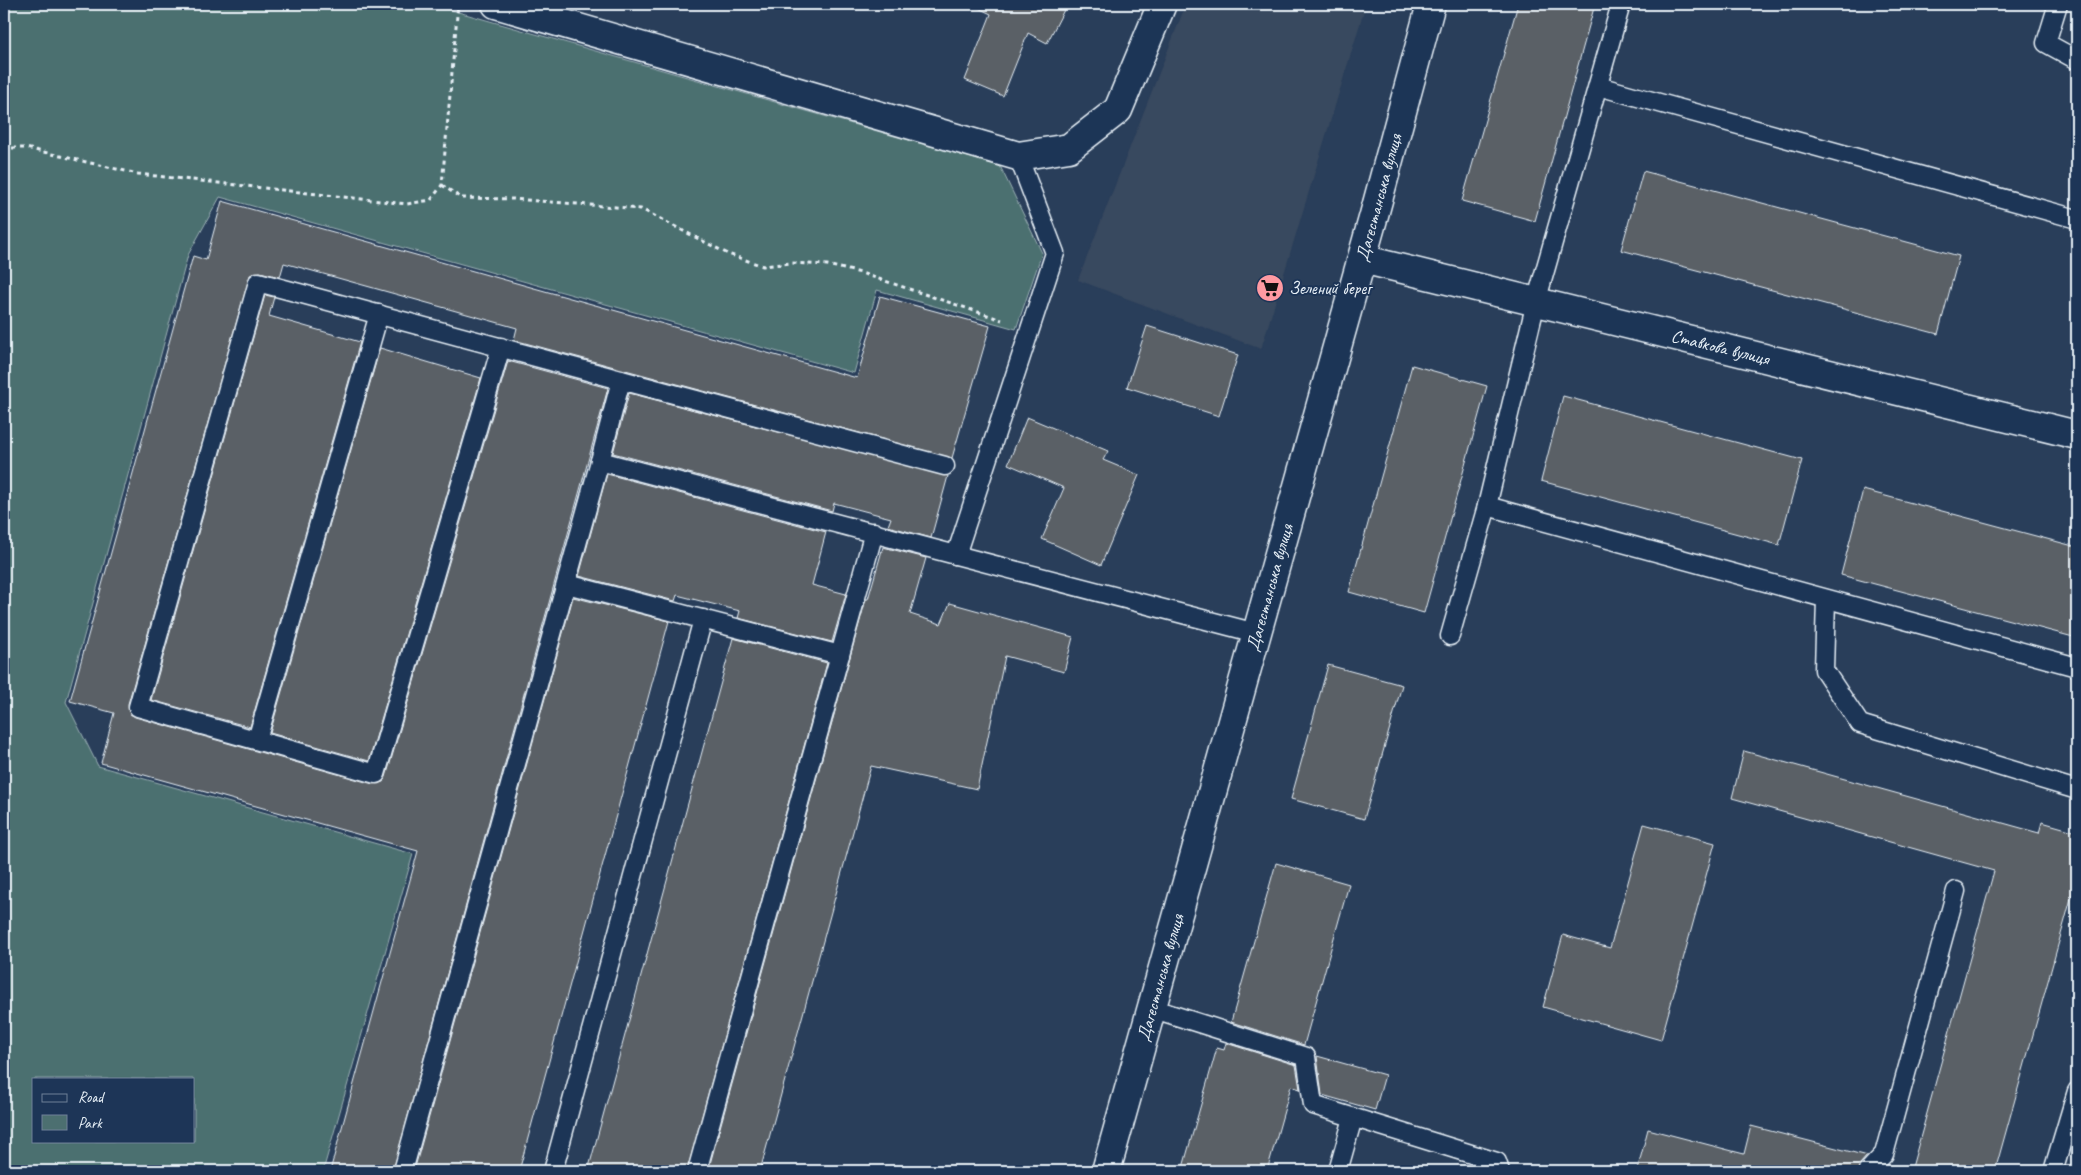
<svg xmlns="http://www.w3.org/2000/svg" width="2081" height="1175" viewBox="0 0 2081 1175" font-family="Caveat,sans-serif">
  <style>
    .built { fill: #38485e }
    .green { fill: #4c6f70; stroke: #9ab0b4; fill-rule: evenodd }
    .building { fill: #5a6066; stroke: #e8f1f8 }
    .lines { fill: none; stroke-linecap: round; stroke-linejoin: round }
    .service-casing { stroke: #e8f1f8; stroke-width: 21 }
    .minor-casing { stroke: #e8f1f8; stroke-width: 31 }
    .tertiary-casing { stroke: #e8f1f8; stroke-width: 31 }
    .path { stroke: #e8f1f8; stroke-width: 3; stroke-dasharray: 4 4; stroke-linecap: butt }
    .service { stroke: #1d3557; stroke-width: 18 }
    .minor { stroke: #1d3557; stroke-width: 28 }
    .tertiary { stroke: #1d3557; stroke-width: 28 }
    .labels { text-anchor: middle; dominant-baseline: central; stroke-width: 4; stroke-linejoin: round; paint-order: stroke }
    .street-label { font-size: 18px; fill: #e8f1f8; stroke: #1d3557 }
    .poi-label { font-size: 18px; fill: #e8f1f8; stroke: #1d3557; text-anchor: start }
  </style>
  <rect width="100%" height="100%" fill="#293e5a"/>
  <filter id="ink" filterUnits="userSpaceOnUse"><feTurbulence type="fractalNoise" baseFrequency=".02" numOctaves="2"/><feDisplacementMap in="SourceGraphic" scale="10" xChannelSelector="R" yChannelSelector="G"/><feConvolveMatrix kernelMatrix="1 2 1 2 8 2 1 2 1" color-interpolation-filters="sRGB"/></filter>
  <g filter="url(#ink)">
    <!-- built -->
    <polygon class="built" points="1186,4 1366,4 1261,349 1078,280"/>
    <!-- green -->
    <path class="green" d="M 4,4 L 430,4 L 1000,166 L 1042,253 L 1016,329 L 877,290 L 854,373 L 220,197 L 188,255 L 66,702 L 98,766 L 413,854 L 323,1171 L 4,1171 ZM 34,1079 L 194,1079 L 194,1141 L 34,1141 Z"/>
    <!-- building -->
    <g class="building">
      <polygon points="970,4 1067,4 1047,43 1028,33 1003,96 965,80 991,14"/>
      <polygon points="1518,4 1595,4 1535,221 1462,201"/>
      <polygon points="1643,171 1959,256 1938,334 1621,250"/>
      <polygon points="222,201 857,378 880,296 990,326 952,458 514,340 517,328 284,263 280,277 260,272 250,275 128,704 130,714 135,717 373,784 383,782 386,777 508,361 608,388 393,1171 330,1171 418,851 101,763 114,713 70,701 193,256 206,260"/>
      <polygon points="265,295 274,297 269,316 360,342 250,727 151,700"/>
      <polygon points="1147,326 1238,355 1219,416 1127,387"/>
      <polygon points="380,348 481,378 369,761 270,733"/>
      <polygon points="1412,365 1487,386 1424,613 1349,592"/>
      <polygon points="629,393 948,476 931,538 888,526 891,518 834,503 832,511 613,453"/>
      <polygon points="1563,396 1802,460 1779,545 1541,481"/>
      <polygon points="1027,417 1108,451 1103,460 1139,475 1101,565 1042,539 1064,488 1008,464"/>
      <polygon points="607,474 826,532 812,585 846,594 832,642 738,618 740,611 677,595 675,601 579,576"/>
      <polygon points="1863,490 2077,547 2077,638 1841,575"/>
      <polygon points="883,547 926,558 910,614 941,624 950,603 1073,637 1064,672 1005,656 977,789 871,766 760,1171 708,1171 866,599 868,599"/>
      <polygon points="573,597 669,621 519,1171 414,1171"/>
      <polygon points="733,638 827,663 687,1171 588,1171"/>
      <polygon points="1328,665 1402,685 1364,819 1291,799"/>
      <polygon points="1744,751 2039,833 2042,822 2077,832 2077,877 1995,1171 1911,1171 1994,871 1732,798"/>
      <polygon points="1644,824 1715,843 1661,1040 1543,1007 1563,935 1610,948"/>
      <polygon points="1276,863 1349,884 1304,1045 1231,1022"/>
      <polygon points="1226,1043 1296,1065 1300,1089 1291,1086 1267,1171 1182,1171 1217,1048 1224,1050"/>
      <polygon points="1317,1056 1385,1075 1375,1110 1322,1095"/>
      <polygon points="1751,1126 1867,1156 1860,1164 1858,1171 1637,1171 1648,1129 1744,1154"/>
    </g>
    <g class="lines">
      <!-- service casing -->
      <g class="service-casing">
        <g id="service">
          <polyline points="2058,4 2046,43 2077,60"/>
          <polyline points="1598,86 2077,219"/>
          <polyline points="1018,156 1055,253 956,555 1256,633"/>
          <polyline points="501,347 376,774 138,707 258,282 621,380"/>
          <polyline points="600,461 621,380 945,466"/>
          <polyline points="1487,506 2077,667"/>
          <polyline points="567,584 840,655"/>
          <polyline points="1826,599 1824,670 1860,724 2077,790"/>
          <polyline points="1450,636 1487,506 1536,302 1621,4"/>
          <polyline points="257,740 379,314"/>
          <polyline points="1151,1008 1306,1057 1313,1105 1497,1162 1500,1171"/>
          <polyline points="403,1171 600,461 956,555"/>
          <polyline points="553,1171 703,619"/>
          <polyline points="697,1171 874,532"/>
          <polyline points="1338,1171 1353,1118"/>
          <polyline points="1868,1171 1884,1154 1956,891"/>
          <polyline points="2053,1171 2077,1091"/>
        </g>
      </g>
      <!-- minor casing -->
      <g class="minor-casing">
        <g id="minor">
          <polyline points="496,4 1018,156 1069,148 1118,110 1162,4"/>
          <path id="s1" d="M 1362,259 L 2077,435"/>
        </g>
      </g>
      <!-- tertiary casing -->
      <g class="tertiary-casing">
        <g id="tertiary">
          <path id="s2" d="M 1106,1171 L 1374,215 L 1431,4"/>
        </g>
      </g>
      <!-- path -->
      <g class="path">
        <polyline points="4,148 26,148 138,174 407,204 431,200 442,185 458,4"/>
        <polyline points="442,185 461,198 513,199 641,209 728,254 763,266 792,263 827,265 861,273 1002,320"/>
      </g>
      <!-- service -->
      <use href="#service" class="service"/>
      <!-- minor -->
      <use href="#minor" class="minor"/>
      <!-- tertiary -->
      <use href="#tertiary" class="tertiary"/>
    </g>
  </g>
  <!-- icons -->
  <defs>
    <g id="supermarket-disc" transform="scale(1.4375)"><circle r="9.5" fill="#ff9aa2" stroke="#1d3557"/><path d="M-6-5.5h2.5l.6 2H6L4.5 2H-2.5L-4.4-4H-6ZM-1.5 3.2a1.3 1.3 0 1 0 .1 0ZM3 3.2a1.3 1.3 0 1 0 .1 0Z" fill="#111"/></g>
  </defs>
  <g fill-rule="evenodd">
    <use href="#supermarket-disc" x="1270" y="288"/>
  </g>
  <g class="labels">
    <!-- street labels -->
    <g class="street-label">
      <text stroke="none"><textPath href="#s2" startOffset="1011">Дагестанська вулиця</textPath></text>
      <text stroke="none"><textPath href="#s1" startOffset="369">Ставкова вулиця</textPath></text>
      <text stroke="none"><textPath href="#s2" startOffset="606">Дагестанська вулиця</textPath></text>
      <text stroke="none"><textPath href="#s2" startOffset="201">Дагестанська вулиця</textPath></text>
    </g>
    <!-- poi labels -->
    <g class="poi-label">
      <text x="1289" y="288">Зелений берег</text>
    </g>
  </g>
  <!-- margin -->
  <rect width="2081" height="1175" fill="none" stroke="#1d3557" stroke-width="20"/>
  <rect x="10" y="10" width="2061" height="1155" fill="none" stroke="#e8f1f8" stroke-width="2" filter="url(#ink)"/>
  <!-- legend -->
  <rect x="32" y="1078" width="162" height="65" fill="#1d3557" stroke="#6e8097"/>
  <rect x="42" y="1094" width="25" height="8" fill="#1d3557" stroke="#6e8097"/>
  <text x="78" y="1102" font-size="15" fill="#e8f1f8">Road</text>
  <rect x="42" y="1115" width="25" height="15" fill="#4c6f70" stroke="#6e8097"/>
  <text x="78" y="1128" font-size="15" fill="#e8f1f8">Park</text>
</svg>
